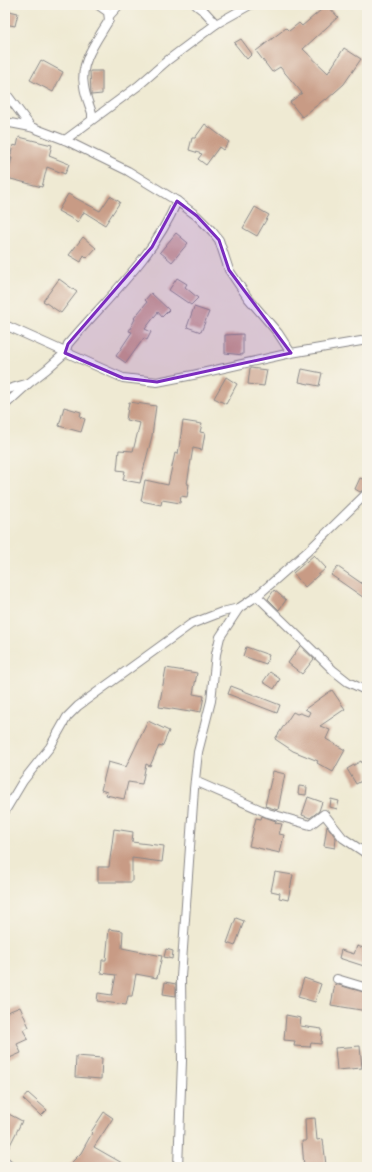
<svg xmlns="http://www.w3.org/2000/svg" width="372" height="1172" viewBox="0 0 372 1172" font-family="Delius,sans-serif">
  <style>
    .building { fill: #c89b85 }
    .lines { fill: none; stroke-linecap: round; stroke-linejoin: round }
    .minor-casing { stroke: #888687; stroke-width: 10 }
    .minor { stroke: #fff; stroke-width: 8 }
    .marked { fill: #7b2cbf; fill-opacity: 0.2; stroke: #7b2cbf; stroke-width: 3; stroke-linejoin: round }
  </style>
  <rect width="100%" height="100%" fill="#f7f3e8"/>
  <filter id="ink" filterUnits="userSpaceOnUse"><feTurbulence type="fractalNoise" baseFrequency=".025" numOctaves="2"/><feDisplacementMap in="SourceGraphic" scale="8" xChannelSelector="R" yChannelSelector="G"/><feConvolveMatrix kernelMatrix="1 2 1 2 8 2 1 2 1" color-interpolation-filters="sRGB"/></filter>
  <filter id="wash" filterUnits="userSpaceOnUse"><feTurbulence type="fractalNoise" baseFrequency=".012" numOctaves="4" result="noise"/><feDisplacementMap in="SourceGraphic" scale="16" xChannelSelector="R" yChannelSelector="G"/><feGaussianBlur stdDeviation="0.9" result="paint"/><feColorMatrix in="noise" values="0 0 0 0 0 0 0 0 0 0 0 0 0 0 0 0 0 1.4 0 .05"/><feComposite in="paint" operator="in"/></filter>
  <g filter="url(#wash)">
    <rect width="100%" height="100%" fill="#efead3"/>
    <g id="blocks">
      <!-- building -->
      <g class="building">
        <polygon points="327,5 338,17 303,49 328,73 344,48 361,59 344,84 326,100 325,99 302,117 290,102 302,93 280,67 272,72 256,51 286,28 289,31 299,23 302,26"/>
        <polygon points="5,10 18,13 15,26 5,24"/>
        <polygon points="241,39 252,54 247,59 234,43"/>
        <polygon points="41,60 63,72 53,92 30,80"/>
        <polygon points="90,71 102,71 102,94 91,95"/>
        <polygon points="205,124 229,142 223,150 219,147 206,165 198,159 202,154 189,150 192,138 195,138"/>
        <polygon points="19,137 52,145 49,156 69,164 65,174 47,167 42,187 7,178 12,158 10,158 13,145 17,146"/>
        <polygon points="68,194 100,211 110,196 120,202 105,225 84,212 78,222 58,211"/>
        <polygon points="255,207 269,215 257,236 243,228"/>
        <polygon points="176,233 188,243 172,262 160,252"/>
        <polygon points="83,237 96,248 87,258 84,255 81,262 69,255"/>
        <polygon points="177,278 187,284 185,287 198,298 191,305 169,290"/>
        <polygon points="59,279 77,292 61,313 43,301"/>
        <polygon points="151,293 169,310 162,317 158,312 145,329 151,332 147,340 144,338 126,363 116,356 132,332 129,331 135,319 134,318 147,302 145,300"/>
        <polygon points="194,307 209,312 201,332 187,327"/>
        <polygon points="243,334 243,355 225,353 225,335"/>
        <polygon points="250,368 267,370 264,386 248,384"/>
        <polygon points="302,369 322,373 319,386 299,382"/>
        <polygon points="226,377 237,384 226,404 214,398"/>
        <polygon points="129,402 156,406 152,436 140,483 123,480 125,471 117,470 119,450 133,451 140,423 126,420"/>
        <polygon points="64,407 81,412 80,417 85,419 81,432 59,426"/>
        <polygon points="183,421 202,424 200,432 205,433 202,450 193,448 187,484 189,484 187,497 181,496 180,503 162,500 161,505 141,501 145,480 168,485 175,453 178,454"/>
        <polygon points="360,478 367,481 366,488 360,492 355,489"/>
        <polygon points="314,555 326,568 305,587 293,573"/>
        <polygon points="338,567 367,587 367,600 331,575"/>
        <polygon points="274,590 286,600 279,610 268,599"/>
        <polygon points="300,646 314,659 302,674 288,663"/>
        <polygon points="246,647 269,655 266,664 243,656"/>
        <polygon points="166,668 197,673 193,694 204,696 201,712 190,710 190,712 159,707"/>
        <polygon points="270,672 280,679 274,689 263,682"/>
        <polygon points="231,686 280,705 277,713 228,694"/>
        <polygon points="332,690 345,709 320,726 330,730 326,739 345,750 333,772 317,763 318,761 293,751 275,739 293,712 297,714 300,713 308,716 310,712 305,709"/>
        <polygon points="148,721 169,731 162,747 159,746 150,766 146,764 142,784 128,782 124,799 106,795 107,792 101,790 108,762 126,767"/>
        <polygon points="361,761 367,772 367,778 356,784 347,769"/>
        <polygon points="273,771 285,774 278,810 265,806"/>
        <polygon points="299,786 307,787 306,795 298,794"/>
        <polygon points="308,797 322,802 319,811 310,818 302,815"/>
        <polygon points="331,799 339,801 337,809 330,807"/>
        <polygon points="262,816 276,821 275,823 282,824 279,834 284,835 280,853 249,846 256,818 261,819"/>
        <polygon points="327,826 336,838 335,848 324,846"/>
        <polygon points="114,829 133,832 132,842 164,846 162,862 132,858 132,882 98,882 98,867 109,867"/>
        <polygon points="275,872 293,875 288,900 279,898 280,893 271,891"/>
        <polygon points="236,918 244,921 235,946 227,943"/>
        <polygon points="109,929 123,931 122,948 162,956 157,978 136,974 132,996 128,996 126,1005 97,1001 98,993 112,995 116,975 101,973 102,960 106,960"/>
        <polygon points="357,946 367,949 367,967 339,958 341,950 354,954"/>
        <polygon points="166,949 173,951 172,959 164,957"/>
        <polygon points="304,978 321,984 315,1002 298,997"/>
        <polygon points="165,982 176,984 176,996 163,994"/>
        <polygon points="335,984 367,993 367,1011 331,1005"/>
        <polygon points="20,1007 29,1027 23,1030 28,1039 17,1044 21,1053 5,1060 5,1013"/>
        <polygon points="286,1015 301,1018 300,1026 322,1029 321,1044 311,1043 310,1047 294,1046 295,1041 284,1040"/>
        <polygon points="360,1046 362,1068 337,1070 335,1048"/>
        <polygon points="76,1056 102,1058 101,1079 75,1077"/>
        <polygon points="28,1093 47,1110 41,1116 23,1099"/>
        <polygon points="5,1112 22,1121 5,1155"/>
        <polygon points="104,1112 113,1118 94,1147 129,1167 67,1167 81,1153 92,1133 91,1132"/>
        <polygon points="315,1118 317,1140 323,1139 326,1165 304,1167 302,1141 306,1141 305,1119"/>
      </g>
    </g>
  </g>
  <g filter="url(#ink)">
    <use href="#blocks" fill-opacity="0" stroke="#888687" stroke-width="1"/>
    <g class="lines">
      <!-- minor casing -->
      <g class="minor-casing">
        <g id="minor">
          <polyline points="196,5 205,12 216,24"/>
          <polyline points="110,15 119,5"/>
          <polyline points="5,92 31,127"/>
          <path d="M 92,118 L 92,113 C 89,104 85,95 84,86 C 79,62 98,39 109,20 L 108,12 L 98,5"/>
          <polyline points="5,122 31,127 65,140 128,171 177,201 197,216 212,231 219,240 229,270 248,298 278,333 291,353"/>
          <polyline points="65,140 138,86 168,60 216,24 250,5"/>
          <polyline points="5,325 123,378 157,382 193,375 291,353 367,340"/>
          <path d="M 5,390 L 29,383 L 47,369 L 65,353 L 68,344 C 107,298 154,257 177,201"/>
          <polyline points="5,405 28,384"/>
          <polyline points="257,596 334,671 348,682 367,691"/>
          <polyline points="195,781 268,813 310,825 324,814 343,838 367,854"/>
          <polyline points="5,811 23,781 50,747 67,717 78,706 191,624 222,612 239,608"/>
          <polyline points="337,979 367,988"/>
          <polyline points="5,1161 12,1167"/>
          <polyline points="178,1167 182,1061 181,977 194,789 198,752 211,701 216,654 220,637 239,608 257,596 308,551 367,493"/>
        </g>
      </g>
      <!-- minor -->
      <use href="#minor" class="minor"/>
    </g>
  </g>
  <!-- marked area -->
  <path class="marked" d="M 177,201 L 197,216 L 219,240 L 229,270 L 291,353 L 157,382 L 123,378 L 65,353 L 68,344 L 152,247 Z"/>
  <!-- margin -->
  <rect width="372" height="1172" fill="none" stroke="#f7f3e8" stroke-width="20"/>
</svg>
